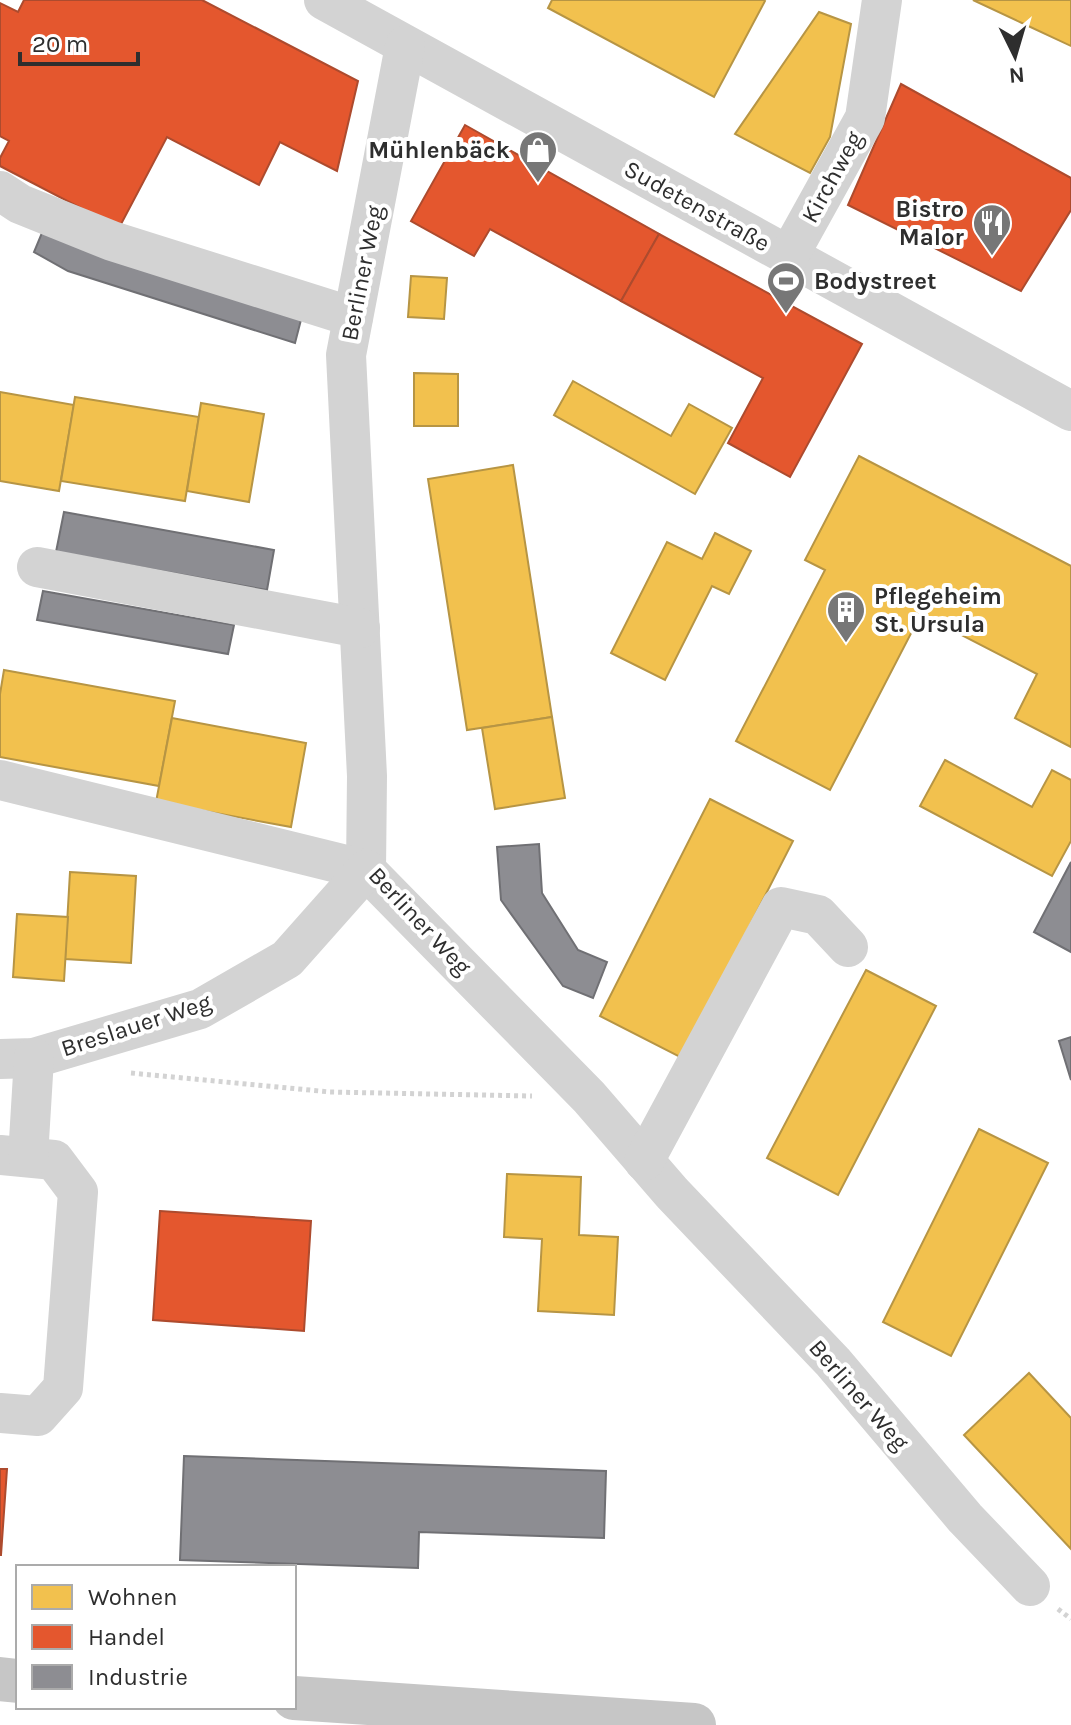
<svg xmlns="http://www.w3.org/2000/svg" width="1071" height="1725" viewBox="0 0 1071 1725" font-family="Karla,sans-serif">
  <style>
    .homes { fill: #f2c14e; stroke: #b79544; stroke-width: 2 }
    .shops { fill: #e4572e; stroke: #ad4b2e; stroke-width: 2 }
    .industry { fill: #8d8d92; stroke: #707074; stroke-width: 2 }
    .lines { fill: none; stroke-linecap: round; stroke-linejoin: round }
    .path { stroke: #d3d3d3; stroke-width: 5; stroke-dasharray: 4 4; stroke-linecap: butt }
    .minor { stroke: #d3d3d3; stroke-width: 40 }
    .major { stroke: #c6c6c6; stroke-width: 44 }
    .labels { text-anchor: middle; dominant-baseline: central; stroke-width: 8; stroke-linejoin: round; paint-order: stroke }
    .poi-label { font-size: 24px; font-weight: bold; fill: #2e2e2e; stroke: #fff; text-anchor: end }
    .street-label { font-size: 24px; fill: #2e2e2e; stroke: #fff }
  </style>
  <rect width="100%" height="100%" fill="#fff"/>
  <!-- homes -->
  <g class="homes">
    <polygon points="552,0 764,0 765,1 714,97 548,8"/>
    <polygon points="973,0 1071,0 1071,46 1024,24"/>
    <polygon points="819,12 851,24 830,137 810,173 735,134"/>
    <polygon points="411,276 447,278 444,319 408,317"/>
    <polygon points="414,373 458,374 458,426 414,426"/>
    <polygon points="573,381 671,436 689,404 732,428 695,494 554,415"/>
    <polygon points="0,392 74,405 59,491 0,481"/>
    <polygon points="75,397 199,417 185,501 61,481"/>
    <polygon points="201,403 264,414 249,502 187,491"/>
    <polygon points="859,456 1071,566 1071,747 1015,718 1037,674 921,614 830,790 736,741 825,570 805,560"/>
    <polygon points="513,465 552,717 467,730 428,479"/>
    <polygon points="715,533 751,551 729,594 712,586 665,680 611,653 667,542 702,559"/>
    <polygon points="4,670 175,701 159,786 0,757 0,694"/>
    <polygon points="552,717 565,798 495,809 482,728"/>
    <polygon points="172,718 306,743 291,827 156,802"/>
    <polygon points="945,760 1032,807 1052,770 1071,780 1071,841 1052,876 920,806"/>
    <polygon points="710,799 793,841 682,1058 600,1016"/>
    <polygon points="70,872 136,876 131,963 65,959"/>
    <polygon points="17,914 68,917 64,981 13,977"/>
    <polygon points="866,970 936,1006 838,1195 767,1158"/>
    <polygon points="979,1129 1048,1163 951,1356 883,1322"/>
    <polygon points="507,1174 581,1177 579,1235 618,1237 614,1315 538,1311 542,1239 504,1237"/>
    <polygon points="1029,1373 1071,1418 1071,1549 964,1435"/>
  </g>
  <!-- shops -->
  <g class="shops">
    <polygon points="24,0 202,0 358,81 337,171 280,142 259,185 167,137 119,228 0,166 0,158 9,141 0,136 0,3 18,12"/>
    <polygon points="901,84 1071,178 1071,210 1021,291 848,205"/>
    <polygon points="465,125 659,234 621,301 490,229 474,256 411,221"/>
    <polygon points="659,234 862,344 790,477 728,443 763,378 621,301"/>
    <polygon points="160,1211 311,1221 304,1331 153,1320"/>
    <polygon points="0,1469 7,1469 1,1555 0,1555"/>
  </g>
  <!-- industry -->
  <g class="industry">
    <polygon points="44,228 302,316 295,343 68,271 34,252"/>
    <polygon points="64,512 274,550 267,590 56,552"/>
    <polygon points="43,591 234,625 228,654 37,620"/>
    <polygon points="539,844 542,893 578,950 607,962 593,998 563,986 501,900 497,847"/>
    <polygon points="1071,862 1071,952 1034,932"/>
    <polygon points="1071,1037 1071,1080 1059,1041"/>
    <polygon points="184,1456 606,1471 604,1538 419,1532 418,1568 180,1560"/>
  </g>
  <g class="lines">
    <!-- path -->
    <g class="path">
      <polyline points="131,1073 330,1092 532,1096"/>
      <polyline points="1058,1609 1071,1619"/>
    </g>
    <!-- minor -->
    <g class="minor">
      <polyline points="324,0 1071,411"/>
      <polyline points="405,46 346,355 367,776 366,870 589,1097 672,1193 833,1362 965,1518 1030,1586"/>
      <polyline points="0,191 20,204 112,241 353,317"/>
      <polyline points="788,257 865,118 882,0"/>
      <polyline points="37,567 360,628"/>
      <polyline points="0,780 366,870"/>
      <polyline points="0,1059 34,1058 200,1009 287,959 366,870"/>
      <polyline points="0,1155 54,1160 78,1192 63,1388 38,1416 0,1413"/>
      <polyline points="28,1157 34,1058"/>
      <polyline points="644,1161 781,907 818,915 848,947"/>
    </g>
    <!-- major -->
    <g class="major">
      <polyline points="0,1679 18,1681"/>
      <polyline points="294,1698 694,1725"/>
    </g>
  </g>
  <!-- icons -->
  <defs>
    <g id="shop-pin" transform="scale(2)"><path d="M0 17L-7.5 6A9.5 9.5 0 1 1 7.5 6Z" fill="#777" stroke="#fff"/><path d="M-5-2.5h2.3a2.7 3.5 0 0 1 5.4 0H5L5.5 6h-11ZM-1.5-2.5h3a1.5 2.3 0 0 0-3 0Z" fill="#fff"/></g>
    <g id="restaurant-pin" transform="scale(2)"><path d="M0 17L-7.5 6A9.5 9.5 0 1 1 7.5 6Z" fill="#777" stroke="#fff"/><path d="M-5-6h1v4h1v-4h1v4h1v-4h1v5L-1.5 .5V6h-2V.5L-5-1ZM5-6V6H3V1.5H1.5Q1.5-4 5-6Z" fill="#fff"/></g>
    <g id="stadium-pin" transform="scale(2)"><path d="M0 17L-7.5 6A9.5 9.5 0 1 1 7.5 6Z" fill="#777" stroke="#fff"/><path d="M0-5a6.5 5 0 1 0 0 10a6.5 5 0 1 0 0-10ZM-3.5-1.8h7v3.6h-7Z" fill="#fff"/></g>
    <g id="building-pin" transform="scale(2)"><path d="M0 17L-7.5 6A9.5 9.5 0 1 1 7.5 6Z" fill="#777" stroke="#fff"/><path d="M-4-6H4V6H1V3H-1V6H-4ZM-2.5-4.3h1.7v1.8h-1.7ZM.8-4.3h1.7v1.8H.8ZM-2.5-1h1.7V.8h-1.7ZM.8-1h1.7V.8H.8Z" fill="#fff"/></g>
  </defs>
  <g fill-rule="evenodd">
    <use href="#shop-pin" x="538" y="150"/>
    <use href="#restaurant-pin" x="992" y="223"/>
    <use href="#stadium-pin" x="786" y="281"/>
    <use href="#building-pin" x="846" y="610"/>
  </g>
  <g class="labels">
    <!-- poi labels -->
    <g class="poi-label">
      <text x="510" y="150">Mühlenbäck</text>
      <text x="964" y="209">Bistro<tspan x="964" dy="28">Malor</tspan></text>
      <text x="814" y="281" text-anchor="start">Bodystreet</text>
      <text x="874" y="596" text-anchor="start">Pflegeheim<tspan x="874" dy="28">St. Ursula</tspan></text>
    </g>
    <!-- street labels -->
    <g class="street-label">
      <text transform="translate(832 177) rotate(-61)">Kirchweg</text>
      <text transform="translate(697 206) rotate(29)">Sudetenstraße</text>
      <text transform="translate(362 273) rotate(-79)">Berliner Weg</text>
      <text transform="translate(420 921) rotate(47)">Berliner Weg</text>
      <text transform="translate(136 1025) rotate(-18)">Breslauer Weg</text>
      <text transform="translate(859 1395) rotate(49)">Berliner Weg</text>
    </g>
  </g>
  <!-- legend -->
  <rect x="16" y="1565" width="280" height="144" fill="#ffffff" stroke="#ababab" stroke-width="2"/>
  <rect x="32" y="1585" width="40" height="24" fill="#f2c14e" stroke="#ababab" stroke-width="2"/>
  <text x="88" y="1605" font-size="24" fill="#2e2e2e">Wohnen</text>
  <rect x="32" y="1625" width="40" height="24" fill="#e4572e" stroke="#ababab" stroke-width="2"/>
  <text x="88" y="1645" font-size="24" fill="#2e2e2e">Handel</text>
  <rect x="32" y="1665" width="40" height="24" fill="#8d8d92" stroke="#ababab" stroke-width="2"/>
  <text x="88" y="1685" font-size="24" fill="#2e2e2e">Industrie</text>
  <!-- north arrow -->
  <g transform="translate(1015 56) rotate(175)" stroke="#ffffff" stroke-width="6" paint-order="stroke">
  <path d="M0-6L14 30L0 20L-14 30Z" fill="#2e2e2e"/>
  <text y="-12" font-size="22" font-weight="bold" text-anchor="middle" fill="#2e2e2e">N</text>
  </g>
  <!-- scale -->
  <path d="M20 52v12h118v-12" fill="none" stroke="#2e2e2e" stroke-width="4"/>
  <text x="32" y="52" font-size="24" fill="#2e2e2e" stroke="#ffffff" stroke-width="6" paint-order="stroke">20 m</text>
</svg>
